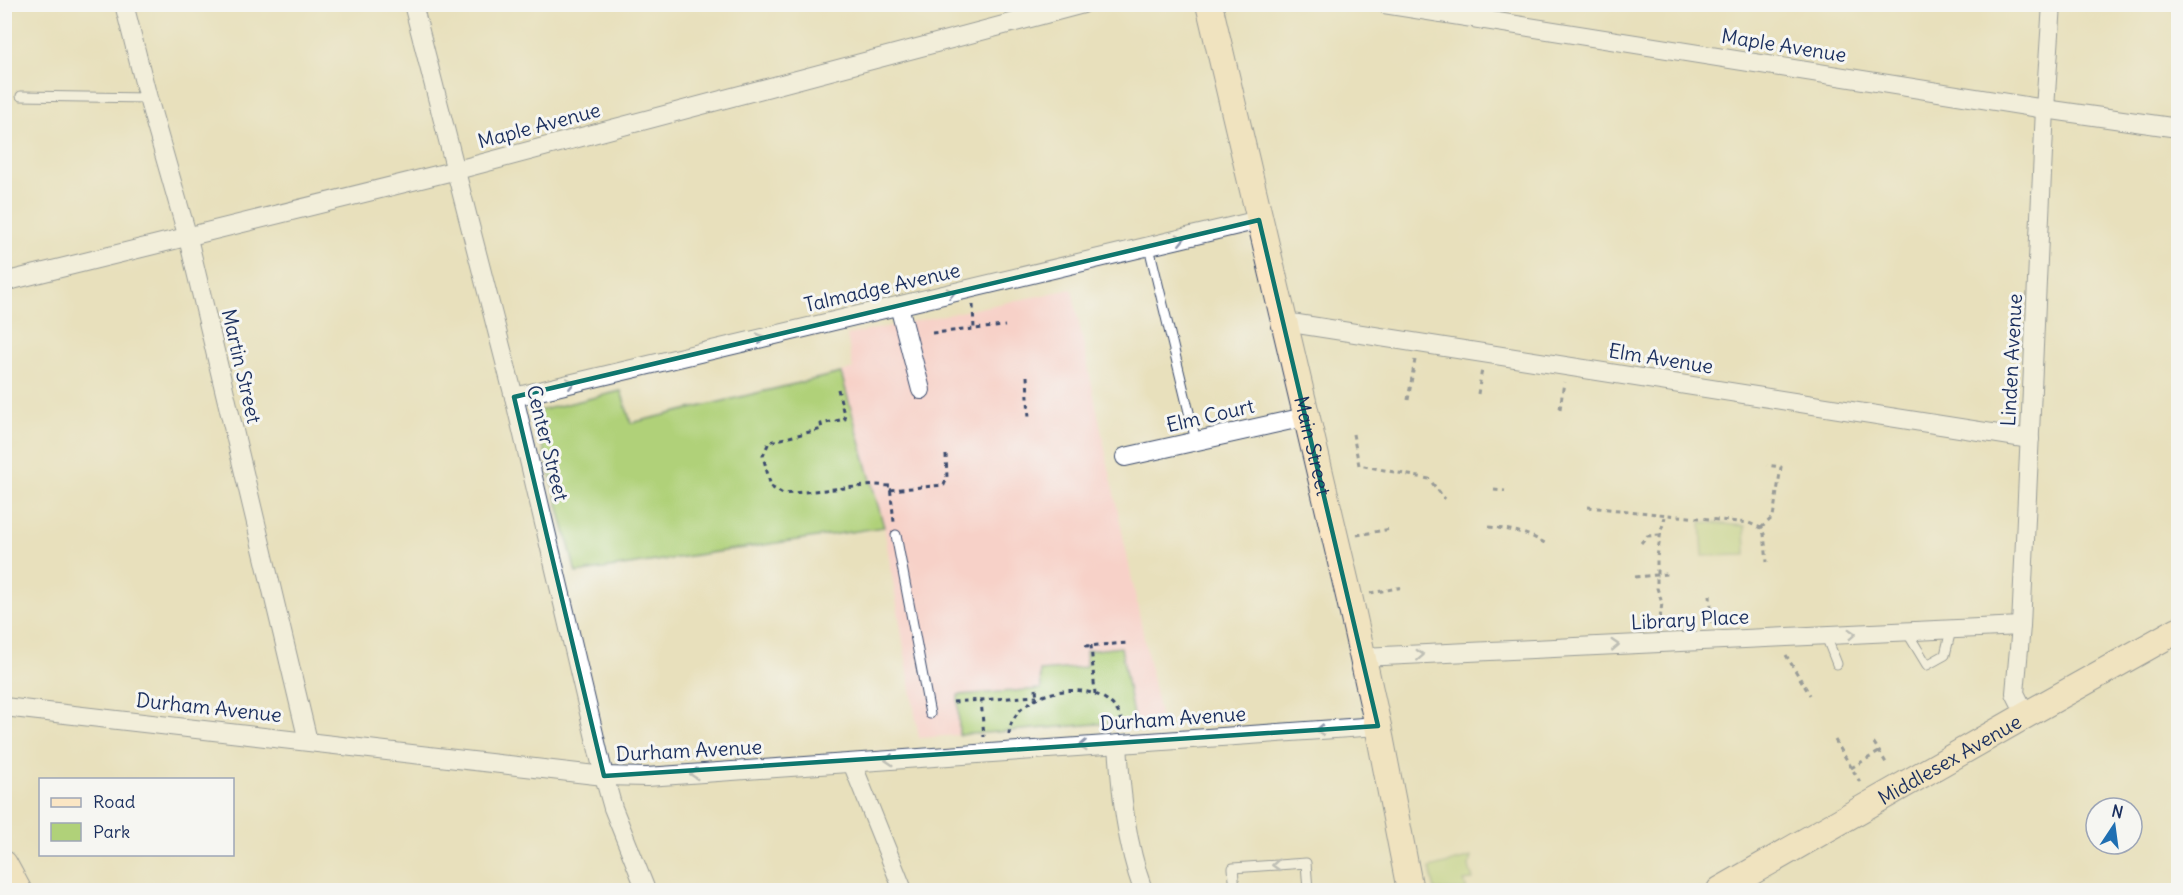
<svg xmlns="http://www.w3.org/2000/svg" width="2183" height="895" viewBox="0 0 2183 895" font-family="Delius,sans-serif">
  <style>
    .built { fill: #f7d1c8 }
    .green { fill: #b0d179; stroke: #66806c; stroke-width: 1.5 }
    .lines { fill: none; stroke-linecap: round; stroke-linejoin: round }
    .lane-casing { stroke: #3a4a6c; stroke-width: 11 }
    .street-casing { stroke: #3a4a6c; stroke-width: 20 }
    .secondary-casing { stroke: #3a4a6c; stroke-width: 28 }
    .path { stroke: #3a4a6c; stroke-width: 3; stroke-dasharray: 4.5 4.5; stroke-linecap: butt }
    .lane { stroke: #fff; stroke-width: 9 }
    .street { stroke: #fff; stroke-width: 18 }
    .secondary { stroke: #fbe6c4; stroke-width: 26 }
    .oneway { stroke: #8d97ae }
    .marked { fill: none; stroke: #0f766e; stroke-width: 4.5; stroke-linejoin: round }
    .labels { text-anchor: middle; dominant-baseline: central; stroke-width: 6; stroke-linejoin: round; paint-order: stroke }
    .street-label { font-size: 20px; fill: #1b2f5e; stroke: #f6f6f2 }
  </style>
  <rect width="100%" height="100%" fill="#f6f6f2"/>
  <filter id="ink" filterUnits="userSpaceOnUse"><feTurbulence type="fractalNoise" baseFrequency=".0167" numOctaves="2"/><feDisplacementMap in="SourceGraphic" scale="12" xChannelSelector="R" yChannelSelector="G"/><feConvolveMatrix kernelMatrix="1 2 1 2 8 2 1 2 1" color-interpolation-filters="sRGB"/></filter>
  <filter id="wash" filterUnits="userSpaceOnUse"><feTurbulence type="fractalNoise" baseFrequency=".008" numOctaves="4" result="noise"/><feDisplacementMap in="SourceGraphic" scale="24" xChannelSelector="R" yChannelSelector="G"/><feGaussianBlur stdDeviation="1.35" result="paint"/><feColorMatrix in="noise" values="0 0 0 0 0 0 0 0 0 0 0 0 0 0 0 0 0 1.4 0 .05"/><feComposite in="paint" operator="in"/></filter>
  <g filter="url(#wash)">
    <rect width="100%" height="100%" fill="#e8e0bc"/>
    <!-- built -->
    <polygon class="built" points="1072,289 1161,720 919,738 884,527 576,573 534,412 621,391 631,423 853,369 847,335"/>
    <!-- green -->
    <g class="green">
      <polygon points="841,373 884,527 576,573 534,412 621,391 631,423"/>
      <polygon points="1701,522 1745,526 1746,555 1703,556"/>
      <polygon points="1121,647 1134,721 959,735 958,695 1041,689 1040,671 1086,667 1086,651"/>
      <polygon points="1471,857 1469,866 1473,880 1464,881 1467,890 1435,890 1430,868"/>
    </g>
  </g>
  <g filter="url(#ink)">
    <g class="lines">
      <!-- lane casing -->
      <g class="lane-casing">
        <g id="lane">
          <polyline points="21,96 148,98"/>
          <polyline points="1149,247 1196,441"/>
          <polyline points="896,535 930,714"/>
          <polyline points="1907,632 1927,665 1945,655 1951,630"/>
          <polyline points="1826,636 1837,664"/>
          <polyline points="1235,890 1233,868 1306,863 1308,890"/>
        </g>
      </g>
      <!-- street casing -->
      <g class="street-casing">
        <g id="street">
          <polyline points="124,4 148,98 188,238 308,741"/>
          <polyline points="413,4 514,397 604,776 613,808 646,890"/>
          <polyline points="1384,4 2045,109 2178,128"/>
          <polyline points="4,282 457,170 1083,4"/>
          <polyline points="899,306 921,390"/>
          <polyline points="1285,322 2030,439"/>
          <polyline points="514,397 1259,220"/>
          <polyline points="1125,457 1305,417"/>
          <polyline points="1362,657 2021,626"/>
          <polyline points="4,707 604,776 647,777 1378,726"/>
          <polyline points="2026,715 2015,693 2021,626 2045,109 2052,4"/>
          <path d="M 1118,744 C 1121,794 1126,843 1143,890"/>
          <polyline points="852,763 903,890"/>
        </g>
      </g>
      <!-- secondary casing -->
      <g class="secondary-casing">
        <g id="secondary">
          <path id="s1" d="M 1209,4 L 1349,596 L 1378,726 L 1410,890"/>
          <polyline points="4,864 18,890"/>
          <path id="s2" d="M 1720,890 L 2026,715 L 2178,630"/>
        </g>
      </g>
      <!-- path -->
      <g class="path">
        <polyline points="973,305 974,329"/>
        <polyline points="932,333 1005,326"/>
        <polyline points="1027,376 1029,419"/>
        <polyline points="838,389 845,419 821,424 822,429 769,442 763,456 771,487 783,494 876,485 890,486 894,522"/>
        <polyline points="1478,394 1482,369"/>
        <polyline points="1408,400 1415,360"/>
        <polyline points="1560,409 1564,382"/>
        <polyline points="1353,434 1359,465 1429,479 1445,499"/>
        <polyline points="890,490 944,485 947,478 946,455"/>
        <polyline points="1494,490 1505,491"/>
        <polyline points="1588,507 1749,523 1761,528 1764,534 1767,562"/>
        <path d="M 1489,527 C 1514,530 1526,532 1548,545"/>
        <polyline points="1761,528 1773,517 1781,467 1767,465"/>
        <polyline points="1357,535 1391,529"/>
        <polyline points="1641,543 1647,536 1660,535"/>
        <polyline points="1635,577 1667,574"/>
        <polyline points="1370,593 1404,587"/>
        <polyline points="1710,595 1712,623"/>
        <polyline points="1659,627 1662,603 1657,588 1657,557 1661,531 1665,517"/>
        <polyline points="1091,645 1095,694"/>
        <polyline points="1085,646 1129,643"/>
        <polyline points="1786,655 1810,695"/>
        <polyline points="1036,689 1037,697"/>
        <polyline points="981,699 984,737"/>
        <polyline points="953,702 1037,696"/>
        <path d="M 1009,735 C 1010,687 1113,669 1123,726"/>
        <polyline points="1835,740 1860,782"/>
        <polyline points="1874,743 1888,766"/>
        <polyline points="1851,768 1879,752"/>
      </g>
      <!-- lane -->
      <use href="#lane" class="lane"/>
      <!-- street -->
      <use href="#street" class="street"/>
      <!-- secondary -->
      <use href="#secondary" class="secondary"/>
    </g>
    <!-- one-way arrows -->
    <defs><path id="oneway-chevron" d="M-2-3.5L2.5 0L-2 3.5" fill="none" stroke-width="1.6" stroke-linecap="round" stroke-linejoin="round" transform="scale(1.5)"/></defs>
    <g class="oneway">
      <use href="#oneway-chevron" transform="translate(1181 239) rotate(-13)"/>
      <use href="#oneway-chevron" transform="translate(951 293) rotate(-13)"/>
      <use href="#oneway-chevron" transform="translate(761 338) rotate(-13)"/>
      <use href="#oneway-chevron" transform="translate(571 383) rotate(-13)"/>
      <use href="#oneway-chevron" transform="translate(1852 634) rotate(-3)"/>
      <use href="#oneway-chevron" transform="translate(1615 645) rotate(-3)"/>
      <use href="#oneway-chevron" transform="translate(1420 655) rotate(-3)"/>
      <use href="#oneway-chevron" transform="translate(1320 730) rotate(176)"/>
      <use href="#oneway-chevron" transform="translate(1083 746) rotate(176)"/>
      <use href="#oneway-chevron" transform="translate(889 760) rotate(176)"/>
      <use href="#oneway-chevron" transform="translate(694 774) rotate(176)"/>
      <use href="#oneway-chevron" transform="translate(1276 865) rotate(176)"/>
    </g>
  </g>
  <!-- marked area -->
  <path d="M0 0H2183V895H0ZM 1259,220 L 1378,726 L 604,776 L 514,397 Z" fill="#e8e0bc" fill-opacity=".55" fill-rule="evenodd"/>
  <path class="marked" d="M 1259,220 L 1378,726 L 604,776 L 514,397 Z"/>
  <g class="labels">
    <!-- street labels -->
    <g class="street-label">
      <text transform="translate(1784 45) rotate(9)">Maple Avenue</text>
      <text transform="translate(539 125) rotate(-15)">Maple Avenue</text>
      <text transform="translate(882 287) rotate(-13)">Talmadge Avenue</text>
      <text transform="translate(1661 358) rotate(9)">Elm Avenue</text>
      <text transform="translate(2011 360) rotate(-87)">Linden Avenue</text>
      <text transform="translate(242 366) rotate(77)">Martin Street</text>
      <text transform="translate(1210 415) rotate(-13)">Elm Court</text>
      <text transform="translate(548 443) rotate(76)">Center Street</text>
      <text stroke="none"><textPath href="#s1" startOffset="454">Main Street</textPath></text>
      <text transform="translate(1690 619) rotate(-3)">Library Place</text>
      <text transform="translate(209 707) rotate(6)">Durham Avenue</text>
      <text transform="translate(1173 718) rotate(-4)">Durham Avenue</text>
      <text transform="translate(689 750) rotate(-3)">Durham Avenue</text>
      <text stroke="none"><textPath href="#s2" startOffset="264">Middlesex Avenue</textPath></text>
    </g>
  </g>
  <!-- margin -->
  <rect width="2183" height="895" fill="none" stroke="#f6f6f2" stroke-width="24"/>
  <!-- legend -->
  <rect x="39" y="778" width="195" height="78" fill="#f6f6f2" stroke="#9ea6b7" stroke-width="1.5"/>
  <rect x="51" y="798" width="30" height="9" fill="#fbe6c4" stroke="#9ea6b7" stroke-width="1.5"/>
  <text x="93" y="808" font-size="18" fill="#1b2f5e">Road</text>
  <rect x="51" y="823" width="30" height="18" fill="#b0d179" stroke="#9ea6b7" stroke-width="1.5"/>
  <text x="93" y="838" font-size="18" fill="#1b2f5e">Park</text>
  <!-- north arrow -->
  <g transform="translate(2114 826) rotate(13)"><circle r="28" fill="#f6f6f2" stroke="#9ea6b7" stroke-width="1.5"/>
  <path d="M0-4.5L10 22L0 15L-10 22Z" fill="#1f6fb2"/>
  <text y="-9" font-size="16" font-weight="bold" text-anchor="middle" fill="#1b2f5e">N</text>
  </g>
</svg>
